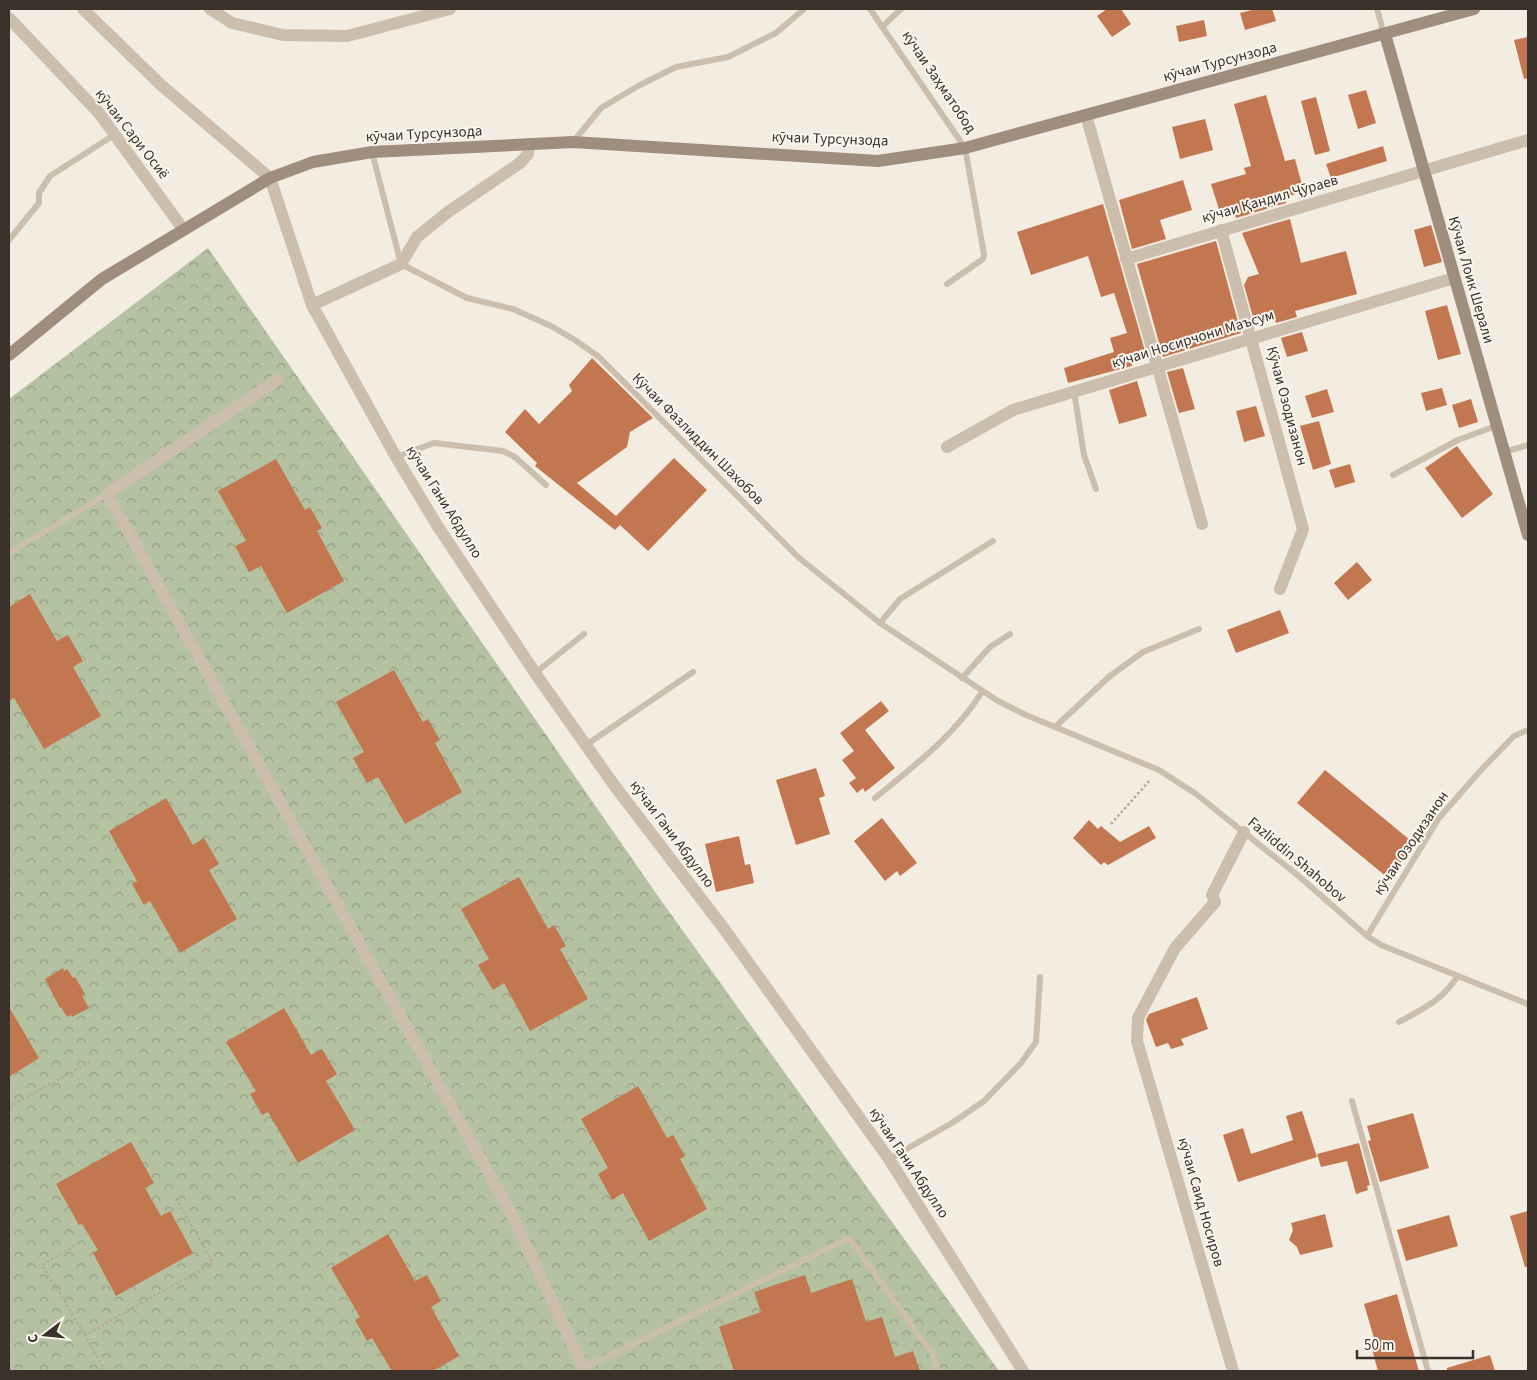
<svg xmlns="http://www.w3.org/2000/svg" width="1537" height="1380" viewBox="0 0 1537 1380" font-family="'Source Sans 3',sans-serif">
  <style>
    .park { fill: url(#park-crowns) }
    .building { fill: #c37750 }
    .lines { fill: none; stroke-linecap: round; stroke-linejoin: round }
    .path { stroke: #b7a897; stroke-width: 2.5; stroke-dasharray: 2.5 2.5; stroke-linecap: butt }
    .lane { stroke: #cbbead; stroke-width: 6 }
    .street { stroke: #cbbead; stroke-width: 12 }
    .secondary { stroke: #9f8d7e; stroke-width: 12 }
    .labels { text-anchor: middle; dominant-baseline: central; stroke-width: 4; stroke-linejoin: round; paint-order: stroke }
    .street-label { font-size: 15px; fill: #3a312b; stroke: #faf6ee }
  </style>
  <defs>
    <pattern id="park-crowns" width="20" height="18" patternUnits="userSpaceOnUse" patternTransform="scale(1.25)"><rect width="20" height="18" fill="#b4c2a1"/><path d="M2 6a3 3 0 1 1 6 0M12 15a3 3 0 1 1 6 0" fill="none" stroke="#939e83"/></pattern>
  </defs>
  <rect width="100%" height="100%" fill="#f3ece1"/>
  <!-- park -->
  <polygon class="park" points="208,248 660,899 999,1371 9,1371 9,399"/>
  <!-- building -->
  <g class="building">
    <polygon points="1107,9 1121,9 1131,24 1112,37 1097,16"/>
    <polygon points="1256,9 1272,9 1276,21 1245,30 1240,13"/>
    <polygon points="1204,20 1207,36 1179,42 1176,26"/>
    <polygon points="1528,37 1528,78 1524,79 1514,40"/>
    <polygon points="1366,90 1376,123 1358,129 1348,95"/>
    <polygon points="1266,95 1285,161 1295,159 1304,192 1284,197 1286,203 1236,218 1234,212 1221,216 1211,184 1246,174 1244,168 1251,166 1234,104"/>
    <polygon points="1316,97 1330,151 1315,155 1301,101"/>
    <polygon points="1205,119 1213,150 1180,159 1172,127"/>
    <polygon points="1383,146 1387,161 1331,178 1326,164"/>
    <polygon points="1183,180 1192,210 1160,220 1166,239 1132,249 1119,200"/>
    <polygon points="1103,204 1147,358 1132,363 1132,366 1068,383 1064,368 1114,352 1110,338 1127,333 1114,293 1101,297 1088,256 1031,275 1017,232"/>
    <polygon points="1290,219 1301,263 1346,251 1357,294 1295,311 1297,317 1276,323 1274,316 1254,321 1244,285 1248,277 1259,274 1242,233"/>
    <polygon points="1431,225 1442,262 1424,267 1414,230"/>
    <polygon points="1216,241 1241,333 1163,357 1137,264"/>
    <polygon points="1447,305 1461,354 1438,360 1425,311"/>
    <polygon points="1302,332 1308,351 1287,357 1281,338"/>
    <polygon points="592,358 653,418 630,432 627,447 577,483 616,516 674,458 707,490 648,551 620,525 615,530 535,466 537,463 505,432 525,409 539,424 572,391 569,385"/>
    <polygon points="1183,368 1195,409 1179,413 1167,372"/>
    <polygon points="1137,381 1147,416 1119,424 1109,390"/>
    <polygon points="1442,388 1447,405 1426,411 1421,393"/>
    <polygon points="1327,389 1334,412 1312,418 1305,396"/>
    <polygon points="1471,399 1478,422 1459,428 1452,405"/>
    <polygon points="1256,406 1265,436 1244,442 1236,411"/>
    <polygon points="1319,421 1331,464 1313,470 1300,426"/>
    <polygon points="1457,446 1493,494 1462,518 1425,468"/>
    <polygon points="276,459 305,510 310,507 322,528 317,531 344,581 287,613 261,566 249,572 235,546 246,541 218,491"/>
    <polygon points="1350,464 1355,482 1335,488 1329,470"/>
    <polygon points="1357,562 1372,580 1348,600 1334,583"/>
    <polygon points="30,594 57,641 68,635 83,661 73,667 101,716 44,749 14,698 9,701 9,607"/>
    <polygon points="1280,610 1289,633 1236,653 1227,630"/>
    <polygon points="394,670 423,722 428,719 440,740 435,743 462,792 405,824 378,777 367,783 353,758 364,752 336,702"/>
    <polygon points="881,701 889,711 865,730 895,768 865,792 863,788 857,793 849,783 856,778 842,760 854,751 840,733"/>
    <polygon points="816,768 825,796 819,798 830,834 796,845 776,780"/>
    <polygon points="1325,770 1416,845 1388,878 1297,803"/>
    <polygon points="166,798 193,845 204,838 219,864 209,870 237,919 180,953 150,901 144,905 132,884 137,881 109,831"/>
    <polygon points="882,818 917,863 900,876 897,871 885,881 854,841"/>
    <polygon points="1089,820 1098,829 1101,826 1120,842 1149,826 1156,838 1108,865 1104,862 1101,865 1073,838"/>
    <polygon points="739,836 745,865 750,864 754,883 716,892 705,844"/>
    <polygon points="519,877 548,929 554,925 566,946 560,949 588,999 530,1031 504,983 493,990 478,965 489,959 461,909"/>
    <polygon points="63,968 64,971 67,969 73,978 75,977 85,994 82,996 89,1008 72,1017 71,1015 67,1017 61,1007 60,1008 45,979"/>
    <polygon points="1197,997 1208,1029 1181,1039 1184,1045 1171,1049 1168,1043 1156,1047 1146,1020 1149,1014"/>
    <polygon points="9,1007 39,1058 9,1077"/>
    <polygon points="284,1008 311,1055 322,1049 337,1074 326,1081 355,1130 298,1163 268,1112 262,1115 250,1094 256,1091 226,1042"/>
    <polygon points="638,1086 667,1138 673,1135 685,1156 680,1159 707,1209 649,1241 623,1193 612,1200 598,1174 608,1168 581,1119"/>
    <polygon points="1302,1111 1317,1157 1238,1182 1223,1135 1243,1128 1251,1154 1293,1140 1286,1116"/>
    <polygon points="1413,1113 1429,1168 1380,1182 1368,1141 1371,1140 1367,1126"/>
    <polygon points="131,1142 154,1183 145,1188 161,1216 170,1211 193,1253 116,1296 93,1253 98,1250 82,1224 79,1225 56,1184"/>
    <polygon points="1359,1143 1370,1185 1367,1186 1368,1190 1356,1194 1347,1161 1321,1167 1317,1154"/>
    <polygon points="1528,1211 1528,1267 1525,1267 1510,1216"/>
    <polygon points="1325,1214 1333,1247 1300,1255 1297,1247 1289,1240 1293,1230 1291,1223"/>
    <polygon points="1449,1215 1458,1246 1406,1261 1397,1230"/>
    <polygon points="388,1234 415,1281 427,1275 441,1301 431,1307 459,1356 433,1371 392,1371 372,1338 367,1341 355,1320 360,1317 331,1268"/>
    <polygon points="805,1275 811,1293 852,1279 866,1322 882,1317 895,1357 913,1351 920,1371 734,1371 719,1327 761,1312 754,1292"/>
    <polygon points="1397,1294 1407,1331 1419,1371 1378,1371 1371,1346 1376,1345 1364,1304"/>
    <polygon points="1490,1355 1495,1371 1447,1371 1447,1368"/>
  </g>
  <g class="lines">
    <!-- path -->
    <g class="path">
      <polyline points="1111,824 1151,779"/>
      <polyline points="9,1107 90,1062"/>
      <polyline points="79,1243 42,1265 85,1335"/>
      <polyline points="105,1371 85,1335 213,1263 176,1199"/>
    </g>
    <!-- lane -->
    <g class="lane">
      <polyline points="870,9 965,148 984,254 983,259 947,284"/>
      <polyline points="1377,9 1384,34"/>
      <polyline points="882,27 901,9"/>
      <polyline points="573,142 601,108 638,86 676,67 728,57 776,33 804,9"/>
      <polyline points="372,152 401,264 467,298 513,309 551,326 575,340 599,357 798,557 880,623 998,701 1026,715 1159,770 1196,794 1301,878 1367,936 1381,945 1528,1004"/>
      <polyline points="9,240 39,203 39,193 50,176 114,135"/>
      <polyline points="1074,391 1084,455 1096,489"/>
      <polyline points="1504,452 1528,445"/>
      <polyline points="396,457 434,443 503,451 515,457 546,485"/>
      <polyline points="1393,475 1458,440 1496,426"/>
      <polyline points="9,553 107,494"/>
      <polyline points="880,623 900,599 993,541"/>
      <polyline points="535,673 584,634"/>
      <polyline points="962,678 990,647 1010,634"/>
      <polyline points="1055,727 1110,676 1143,652 1199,629"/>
      <polyline points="586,745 693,672"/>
      <path d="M 875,798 C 913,767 955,735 982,692"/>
      <polyline points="1367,936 1439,818 1481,770 1514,736 1528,730"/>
      <path d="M 1399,1022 C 1426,1007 1440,1002 1458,976"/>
      <polyline points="1352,1101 1428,1371"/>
      <polyline points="889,1159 952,1123 984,1101 1021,1063 1036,1042 1040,977"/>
      <polyline points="582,1369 849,1238 933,1355 938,1371"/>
    </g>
    <!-- street -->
    <g class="street">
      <polyline points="83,9 161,85 270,178 312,305 396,457 437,525 535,673 614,785 725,930 889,1159 1023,1371"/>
      <polyline points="210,9 232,23 283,35 347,36 450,9"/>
      <polyline points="9,18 99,113 183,229"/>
      <polyline points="1086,115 1202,524"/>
      <polyline points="1221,230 1303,529 1280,589"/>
      <polyline points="1126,259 1528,140"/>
      <polyline points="312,305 401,264 417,237 448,212 520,163 528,154 529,144"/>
      <polyline points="278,379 107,494 510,1211 585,1371"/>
      <polyline points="947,447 1013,410 1454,278"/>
      <polyline points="1233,1371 1137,1041 1138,1018 1175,948 1215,902 1212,895 1244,832"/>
    </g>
    <!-- secondary -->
    <g class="secondary">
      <polyline points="1385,34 1528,535"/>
      <polyline points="9,355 102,279 270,178 313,162 372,152 573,142 878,161 965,148 1474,9"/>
    </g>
  </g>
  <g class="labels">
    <!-- street labels -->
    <g class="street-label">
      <text transform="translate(1220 62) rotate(-15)">кӯчаи Турсунзода</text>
      <text transform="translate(939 82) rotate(56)">кӯчаи Заҳматобод</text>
      <text transform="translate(132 134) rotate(52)">кӯчаи Сари Осиё</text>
      <text transform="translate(424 134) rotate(-3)">кӯчаи Турсунзода</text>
      <text transform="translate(830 139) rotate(2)">кӯчаи Турсунзода</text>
      <text transform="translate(1270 199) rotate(-16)">кӯчаи Қандил Ҷӯраев</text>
      <text transform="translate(1471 280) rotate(74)">Кӯчаи Лоик Шерали</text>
      <text transform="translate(1193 339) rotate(-17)">кӯчаи Носирчони Маъсум</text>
      <text transform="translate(1287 406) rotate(75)">Кӯчаи Озодизанон</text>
      <text transform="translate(698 439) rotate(45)">Кӯчаи Фазлиддин Шахобов</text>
      <text transform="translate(444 502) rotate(58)">кӯчаи Гани Абдулло</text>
      <text transform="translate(672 834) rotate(53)">кӯчаи Гани Абдулло</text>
      <text transform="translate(1411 843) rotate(-56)">кӯчаи Озодизанон</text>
      <text transform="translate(1297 860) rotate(40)">Fazliddin Shahobov</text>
      <text transform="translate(909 1163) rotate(56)">кӯчаи Гани Абдулло</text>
      <text transform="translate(1201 1202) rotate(74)">кӯчаи Саид Носиров</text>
    </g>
  </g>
  <!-- border -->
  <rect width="1537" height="1380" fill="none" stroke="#3a312b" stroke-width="20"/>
  <!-- north arrow -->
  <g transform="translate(45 1335) rotate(254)" stroke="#faf6ee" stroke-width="4" paint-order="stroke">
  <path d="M0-4L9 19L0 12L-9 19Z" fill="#3a312b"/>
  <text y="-8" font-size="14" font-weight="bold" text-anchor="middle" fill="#3a312b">С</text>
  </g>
  <!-- scale -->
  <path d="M1357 1350v8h116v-8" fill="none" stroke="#3a312b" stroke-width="2.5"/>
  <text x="1364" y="1350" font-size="15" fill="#3a312b" stroke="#faf6ee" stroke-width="4" paint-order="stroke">50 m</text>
</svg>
